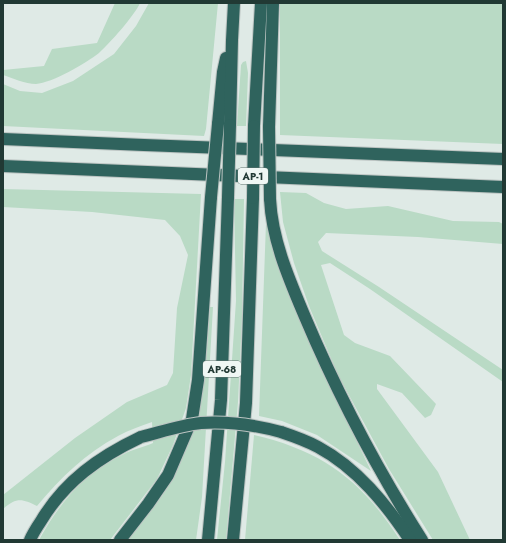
<svg xmlns="http://www.w3.org/2000/svg" width="506" height="543" viewBox="0 0 506 543" font-family="Jost,sans-serif">
  <style>
    .green { fill: #b9dac5 }
    .lines { fill: none; stroke-linecap: round; stroke-linejoin: round }
    .highway-casing { stroke: #bcc4c2; stroke-width: 14 }
    .highway { stroke: #2f635d; stroke-width: 12 }
    .highway-bridge-casing { stroke: #bcc4c2; stroke-width: 14; stroke-linecap: butt }
    .highway-bridge { stroke: #2f635d; stroke-width: 12 }
    .labels { text-anchor: middle; dominant-baseline: central; stroke-width: 3.5; stroke-linejoin: round; paint-order: stroke }
    .shield { fill: #eff7f4; stroke: #5f726e; stroke-width: 1 }
    .shield-label { font-size: 10px; font-weight: bold; fill: #213934 }
  </style>
  <rect width="100%" height="100%" fill="#dfeae6"/>
  <!-- green -->
  <g class="green">
    <path d="M 115,3 L 140,3 C 135,15 109,44 99,53 C 86,63 52,83 36,84 C 25,84 13,78 3,75 L 3,70 L 44,66 L 52,49 L 97,43 Z"/>
    <polygon points="149,3 218,3 206,129 204,136 3,126 3,84 20,91 42,93 73,81 114,54 136,26"/>
    <polygon points="280,3 503,3 503,144 280,135"/>
    <polygon points="246,61 248,73 246,126 237,126 241,65 243,62"/>
    <path d="M 3,189 L 201,194 L 191,375 L 186,408 L 173,445 L 157,479 L 110,540 L 39,540 C 60,502 84,473 124,454 C 133,449 144,447 153,443 L 152,422 C 141,426 129,430 118,436 C 86,453 60,478 37,506 C 22,499 17,497 3,509 L 3,495 L 75,438 L 127,402 L 167,385 L 173,373 L 177,308 L 188,255 L 180,236 L 165,220 L 92,212 L 3,207 Z"/>
    <polygon points="280,192 306,193 324,203 346,209 388,206 453,221 499,222 503,224 503,244 418,237 326,233 318,242 322,251 379,287 503,370 503,382 370,289 330,263 321,265 344,335 355,343 390,356 436,404 431,415 425,418 402,393 377,384 377,389 438,472 470,540 433,540 389,469 338,375 309,306 294,263 283,222"/>
    <polygon points="234,199 244,199 242,317 238,402 226,540 217,540 225,462 236,301"/>
    <polygon points="266,223 278,260 318,360 371,471 317,435 282,421 259,416"/>
    <polygon points="210,307 213,307 202,497 196,540 127,540 162,496 175,474 190,440 200,398 207,348"/>
    <path d="M 254,435 C 323,451 362,481 400,540 L 245,540 Z"/>
  </g>
  <g class="lines">
    <!-- highway casing -->
    <g class="highway-casing">
      <g id="highway">
        <polyline points="218,124 223,72 226,58"/>
        <polyline points="230,125 232,40 234,3"/>
        <polyline points="254,126 261,3"/>
        <polyline points="269,127 273,3"/>
        <polyline points="3,139 144,145 503,159"/>
        <polyline points="3,166 503,187"/>
        <path d="M 270,199 C 272,240 289,279 305,317 C 338,395 377,469 422,540"/>
        <path d="M 281,432 C 293,436 307,441 318,447 C 357,468 386,504 410,540"/>
        <path d="M 30,540 C 33,533 37,527 41,521 C 65,481 99,457 141,437"/>
        <polyline points="120,540 148,504 168,475 192,419 198,380 211,197"/>
        <polyline points="208,540 221,400 228,197"/>
        <polyline points="233,540 246,403 253,198"/>
      </g>
    </g>
    <!-- highway -->
    <use href="#highway" class="highway"/>
    <!-- highway-bridge casing -->
    <g class="highway-bridge-casing">
      <g id="highway-bridge">
        <polyline points="269,127 270,199"/>
        <polyline points="211,197 218,124"/>
        <polyline points="228,197 230,125"/>
        <polyline points="253,198 254,126"/>
        <path d="M 141,437 C 161,432 181,425 201,423 C 229,421 255,425 281,432"/>
      </g>
    </g>
    <!-- highway-bridge -->
    <use href="#highway-bridge" class="highway-bridge"/>
  </g>
  <g class="labels">
    <!-- shield labels -->
    <g class="shield">
      <rect x="238" y="168" width="30" height="16" rx="3"/>
      <rect x="203" y="361" width="38" height="16" rx="3"/>
    </g>
    <g class="shield-label">
      <text x="253" y="176">AP-1</text>
      <text x="222" y="369">AP-68</text>
    </g>
  </g>
  <!-- border -->
  <rect width="506" height="543" fill="none" stroke="#213934" stroke-width="8"/>
</svg>
